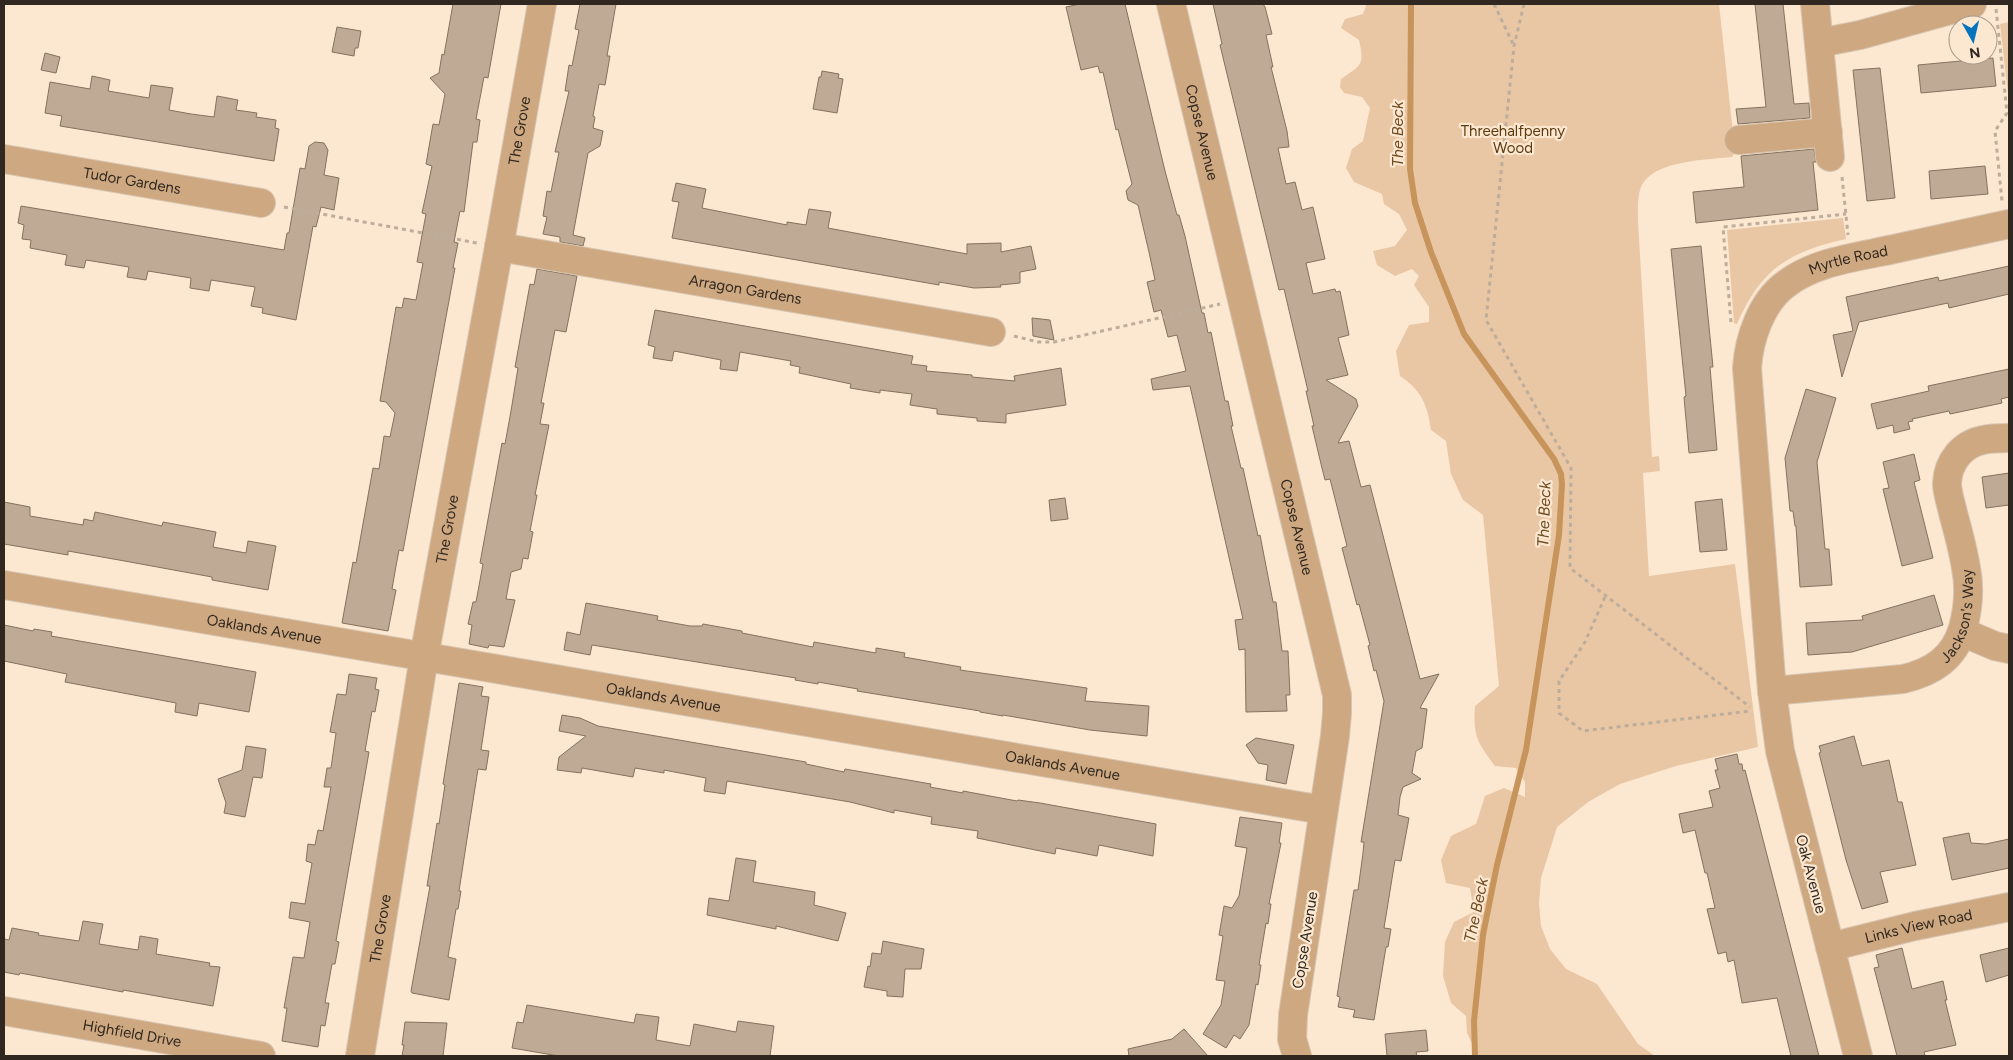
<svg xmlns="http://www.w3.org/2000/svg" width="2013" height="1060" viewBox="0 0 2013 1060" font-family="Figtree,sans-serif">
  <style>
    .green { fill: #e9c7a4 }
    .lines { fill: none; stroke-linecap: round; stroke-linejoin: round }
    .stream { stroke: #c7945c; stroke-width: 6 }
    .building { fill: #beaa95; stroke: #85725e }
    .minor-casing { stroke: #d7c5b1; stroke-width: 30 }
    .path { stroke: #bead9b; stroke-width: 3; stroke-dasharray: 4 4; stroke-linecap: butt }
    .minor { stroke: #cea880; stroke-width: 28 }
    .labels { text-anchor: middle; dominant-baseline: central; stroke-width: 4.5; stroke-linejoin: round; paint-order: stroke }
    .street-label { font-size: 15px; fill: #302820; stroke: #fce7d1 }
    .park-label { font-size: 15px; fill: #5d3a0e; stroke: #fce7d1 }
    .water-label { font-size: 16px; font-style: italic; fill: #6f4b21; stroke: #fce7d1 }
  </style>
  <rect width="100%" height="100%" fill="#fce7d1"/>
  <!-- green -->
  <g class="green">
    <path d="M 1365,4 L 1719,4 L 1735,152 L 1732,157 C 1706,160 1649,160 1640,190 C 1637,200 1638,212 1638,222 L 1652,457 L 1659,456 L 1660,471 L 1643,473 L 1649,576 L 1735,564 L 1758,747 L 1676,766 L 1620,784 L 1588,802 L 1557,827 L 1541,878 L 1539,903 L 1541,926 L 1550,949 L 1566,969 L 1597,984 L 1638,1044 L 1655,1056 L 1478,1056 L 1467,1033 L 1466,1016 L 1451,1003 L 1443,976 L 1445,942 L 1454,922 L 1474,912 L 1470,888 L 1446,883 L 1441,860 L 1451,836 L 1476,824 L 1485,796 L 1504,788 L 1525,797 L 1525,782 L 1516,768 L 1495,766 C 1477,742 1473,736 1475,706 L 1499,686 L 1483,515 L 1463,500 L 1451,474 L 1446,441 L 1431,430 C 1427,404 1422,391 1400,376 L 1396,351 L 1409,325 L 1429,322 L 1429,307 L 1414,285 L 1419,276 L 1412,269 L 1395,276 L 1377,265 L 1373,251 L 1395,246 L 1407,230 L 1399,214 L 1384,204 L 1382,194 L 1354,182 L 1346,168 L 1352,149 L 1363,141 L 1370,108 L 1362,97 L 1344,93 L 1340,87 L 1341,79 C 1361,65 1365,66 1359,40 L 1341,28 L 1345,19 L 1363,14 L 1366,6 Z"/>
    <polygon points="2009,22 2009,103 2000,24"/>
    <path d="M 1843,218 L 1846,239 C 1788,252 1761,269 1737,324 L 1734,323 L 1727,230 Z"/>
  </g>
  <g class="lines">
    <!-- stream -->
    <polyline class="stream" points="1411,4 1410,169 1415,203 1431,252 1464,334 1554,459 1561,474 1562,484 1559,535 1526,750 1497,865 1483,935 1474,1021 1475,1056"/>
  </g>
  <!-- building -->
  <g class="building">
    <polygon points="453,4 501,4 488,78 484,77 476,119 480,120 477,142 473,142 464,212 460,211 454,242 458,243 453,268 455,268 403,551 399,550 396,566 392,589 396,590 388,631 342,623 353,562 356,563 373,468 379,469 384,436 390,437 395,413 386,402 380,401 396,307 402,308 404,298 416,300 423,263 417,262 426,214 422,213 432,166 426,164 433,124 439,125 445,94 430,78 439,73 442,54 444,55"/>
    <polygon points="580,4 616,4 607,56 610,56 605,85 599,84 593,116 595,117 593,128 603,131 600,146 588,153 573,235 585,238 583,246 560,242 560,237 543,234 547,217 543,216 547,191 551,192 559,152 555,152 569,91 565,91 569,65 572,66 579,30 575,29"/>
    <polygon points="1080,4 1125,4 1165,171 1177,215 1179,215 1185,236 1202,313 1204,313 1208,333 1211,332 1225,401 1228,401 1233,426 1231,426 1241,468 1243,468 1258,536 1260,535 1273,602 1276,602 1282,651 1288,651 1290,695 1286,695 1287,711 1246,712 1245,649 1239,650 1235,620 1243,619 1198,421 1190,386 1153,390 1151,379 1186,371 1177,335 1168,337 1161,310 1154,312 1147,282 1155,280 1149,252 1138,205 1128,200 1126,191 1132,184 1118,129 1116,130 1103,72 1100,73 1098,66 1081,70 1066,7"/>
    <polygon points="1213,4 1263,4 1265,7 1272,34 1266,35 1273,67 1271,67 1287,131 1289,147 1278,148 1286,184 1295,182 1302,210 1313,207 1325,259 1306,263 1313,294 1335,289 1336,292 1340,291 1349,335 1338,338 1348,375 1326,380 1356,399 1358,406 1338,443 1349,441 1361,487 1370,485 1420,679 1439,674 1420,708 1427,709 1422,748 1416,751 1412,773 1421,779 1403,787 1400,797 1398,815 1409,818 1401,861 1395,860 1384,928 1391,929 1388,947 1386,947 1374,1020 1353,1017 1355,1010 1338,1007 1340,997 1337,996 1354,890 1358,890 1363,853 1364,842 1361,842 1384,701 1376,670 1374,671 1368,646 1370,645 1359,604 1357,605 1342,548 1347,546 1330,479 1325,480 1321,464 1312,426 1314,426 1306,391 1308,391 1284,289 1279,290 1269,248 1220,45 1222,44"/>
    <polygon points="1755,4 1783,4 1794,104 1809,103 1810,118 1738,124 1736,109 1766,107"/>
    <polygon points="337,27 361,31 358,48 355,48 354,56 332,52"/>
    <polygon points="45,53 60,57 56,73 41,70"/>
    <polygon points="1993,58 1996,86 1921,93 1918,65"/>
    <polygon points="1880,68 1895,198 1867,201 1853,70"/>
    <polygon points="822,71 839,74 838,78 843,79 837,113 813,109 819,77 821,77"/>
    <polygon points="92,76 110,80 108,91 149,98 151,85 173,88 169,110 191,114 214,117 217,96 238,100 236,110 257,113 256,117 276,120 275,128 279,129 274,161 60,126 62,116 45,113 50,82 90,89"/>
    <polygon points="315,142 324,143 328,150 324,175 339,178 334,210 321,207 316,227 313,226 296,320 262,313 263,308 251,306 255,287 211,280 209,291 190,288 191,278 148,271 146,280 127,277 129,267 86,260 84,268 65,265 67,255 30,248 31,240 22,239 24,225 18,223 21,206 284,250 287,233 289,233 300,168 305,169 309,146"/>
    <polygon points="1814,149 1816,162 1813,162 1818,210 1696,223 1693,192 1744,187 1741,156"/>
    <polygon points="1985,166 1988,194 1931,199 1929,171"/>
    <polygon points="676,183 706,189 702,208 787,225 787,222 806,225 809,209 831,212 828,228 967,254 967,244 1001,243 1001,252 1031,246 1036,269 1020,272 1020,283 1000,285 1001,287 974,288 939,282 939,285 672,238 679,202 672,201"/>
    <polygon points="1701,246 1713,367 1710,367 1717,450 1689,453 1684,397 1686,396 1671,249"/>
    <polygon points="2009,266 2009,294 1949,308 1948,303 1859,322 1842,377 1833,335 1853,331 1846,297 1938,277 1939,281"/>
    <polygon points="537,269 577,276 566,332 555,330 541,403 544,403 540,424 549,425 535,495 537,495 530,531 533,532 528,559 523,558 521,569 511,572 506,599 515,600 504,647 489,645 488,648 469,644 472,625 468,624 473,602 476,602 483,564 480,563 502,443 505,444 511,411 518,368 515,367 530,284 534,285"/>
    <polygon points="655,310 913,356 911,364 927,366 926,371 972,375 972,377 1015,381 1014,376 1061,368 1066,405 1006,414 1006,423 977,421 977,418 937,414 937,409 910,405 912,394 880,390 880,393 850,388 851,384 799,373 800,367 790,365 791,361 740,352 737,371 720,369 721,360 674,351 672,361 653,358 655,347 648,345"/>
    <polygon points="1032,318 1050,320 1054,340 1033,336"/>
    <polygon points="2009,369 2009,397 2001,399 2002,403 1950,414 1949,411 1912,419 1913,421 1908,422 1910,429 1894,433 1893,425 1877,429 1871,404 1929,391 1928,386"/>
    <polygon points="1806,389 1836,398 1817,462 1825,549 1829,549 1832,585 1800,587 1796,526 1795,526 1793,511 1790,511 1785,458"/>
    <polygon points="1914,454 1920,480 1914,482 1933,558 1902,566 1883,489 1889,488 1883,462"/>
    <polygon points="2009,473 2009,505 1986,508 1982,477"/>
    <polygon points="1065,498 1068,519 1051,521 1049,500"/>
    <polygon points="1722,499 1727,550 1700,552 1695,502"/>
    <polygon points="4,502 30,507 30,516 83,525 84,519 93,521 95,512 162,526 163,522 216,532 213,547 246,553 248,541 276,546 268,590 212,580 212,577 119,560 68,551 68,555 4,544"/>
    <polygon points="1934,595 1943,625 1852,652 1808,655 1806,623 1863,620 1862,616"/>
    <polygon points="586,603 658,616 657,620 690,626 702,626 703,624 742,631 742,633 813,647 814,642 876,653 876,648 905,653 904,657 961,667 960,670 1087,688 1085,701 1149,706 1147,736 1090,730 1003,715 1003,716 980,712 980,711 857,691 858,689 818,682 818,684 795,680 796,678 592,645 590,655 564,650 567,632 580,635"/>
    <polygon points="4,625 33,631 34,629 52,632 51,636 256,672 249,712 199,703 197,716 175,712 176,703 65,682 67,674 4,661"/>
    <polygon points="349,674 377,678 375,689 379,690 375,712 372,711 365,751 369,752 336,941 339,942 335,964 332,964 325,1003 329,1003 325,1026 321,1025 318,1047 282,1041 287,1008 284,1008 293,957 304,958 310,922 289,918 291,902 305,904 312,863 306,861 308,844 315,845 318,830 323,831 331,787 324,787 327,768 331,768 336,733 330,732 337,694 346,695"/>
    <polygon points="459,683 483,687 481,696 489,697 481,750 489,751 486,770 478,769 469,826 459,891 461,891 458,909 456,909 448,957 456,959 449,1000 412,993 411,991 430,886 427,886 437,823 439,824 445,785 443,784"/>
    <polygon points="562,715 580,718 598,726 806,762 806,764 844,772 845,769 931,784 930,787 963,793 963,791 1017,801 1018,800 1040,803 1156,824 1153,856 1099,845 1097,856 1056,848 1055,854 977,838 978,831 931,824 932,817 894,810 894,813 850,802 727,781 725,794 704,791 706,778 664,770 664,773 635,768 633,777 582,768 581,773 557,770 559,757 586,736 559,731"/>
    <polygon points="1854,736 1862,766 1889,760 1898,802 1902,802 1916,865 1880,872 1888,902 1862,909 1846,860 1819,753 1821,752 1819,746"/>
    <polygon points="1256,738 1294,745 1286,784 1266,780 1268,765 1258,763 1246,745"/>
    <polygon points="246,746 266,749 262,778 253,777 245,817 224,813 226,803 218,779 242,770"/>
    <polygon points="1737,754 1739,764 1742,764 1743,771 1745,770 1819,1056 1791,1056 1777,998 1742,1003 1734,960 1728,962 1726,952 1718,954 1707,909 1715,908 1707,873 1705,873 1695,830 1683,833 1679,814 1713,807 1709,791 1720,788 1715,770 1718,770 1715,759"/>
    <polygon points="1240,817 1282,823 1279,843 1281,843 1269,904 1271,904 1268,924 1266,923 1259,965 1261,965 1258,985 1256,984 1249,1025 1240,1039 1234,1035 1226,1048 1203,1034 1221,1005 1225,981 1216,980 1223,936 1219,935 1224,906 1232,908 1239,896 1247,848 1235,846"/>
    <polygon points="1969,833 1971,843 1986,844 2009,839 2009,868 1952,880 1943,838"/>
    <polygon points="736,858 756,861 753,882 815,892 814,905 846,913 838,941 776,926 776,929 707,915 709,898 729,901"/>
    <polygon points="83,921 103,924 99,944 138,950 140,936 158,939 156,954 210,963 209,966 220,967 213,1006 123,990 123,992 20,973 19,975 4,972 4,939 9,940 12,928 39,933 38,935 79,941"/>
    <polygon points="883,941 924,949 921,969 905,969 903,997 887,996 887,991 864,987 868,966 870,967 872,953 881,954"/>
    <polygon points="1902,948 1912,989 1943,981 1947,1000 1945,1000 1956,1045 1924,1052 1925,1056 1897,1056 1874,968 1879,967 1876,955"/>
    <polygon points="2009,948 2009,975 1986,982 1980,955"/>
    <polygon points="527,1005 634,1023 636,1014 659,1017 656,1040 690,1046 694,1024 736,1032 738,1021 774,1026 770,1056 559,1056 512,1048 517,1022 523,1023"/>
    <polygon points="405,1022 447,1023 443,1056 402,1056 404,1045 402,1045"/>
    <polygon points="1184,1029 1208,1056 1129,1056 1128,1049 1172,1039"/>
    <polygon points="1426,1030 1428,1051 1416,1052 1417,1056 1387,1056 1385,1034"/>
  </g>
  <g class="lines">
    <!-- minor casing -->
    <g class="minor-casing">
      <g id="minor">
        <path id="s1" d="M 1171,4 L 1337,695 L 1337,713 L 1335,736 L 1293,1015 L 1292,1039 L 1297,1056"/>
        <polyline points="1815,4 1830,157"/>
        <polyline points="1819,43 1860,35 1972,4"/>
        <polyline points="1739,140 1828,132"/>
        <path id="s2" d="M 4,159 L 261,203"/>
        <path id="s3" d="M 499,247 L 991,332"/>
        <path id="s4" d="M 4,585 L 1323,810"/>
        <polyline points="1962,632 1995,646 2009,649"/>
        <path id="s5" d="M 1772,691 L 1903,679 C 1933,672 1954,658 1963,628 C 1968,609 1970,588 1966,568 C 1963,550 1958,531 1953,513 C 1951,503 1947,493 1947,483 C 1948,462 1962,444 1983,440 C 1991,438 2001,438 2009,438"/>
        <path id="s6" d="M 1830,947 L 1915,926 L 2009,907"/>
        <path id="s7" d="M 4,1011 L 261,1056"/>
        <path id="s8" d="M 360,1056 L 424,657 L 499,247 L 542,4"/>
        <path id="s9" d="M 1858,1056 L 1780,751 L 1772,691 L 1747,368 C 1749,339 1761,302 1786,284 C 1816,261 1858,257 1894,249 C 1932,241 1971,232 2009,224"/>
      </g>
    </g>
    <!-- path -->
    <g class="path">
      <polyline points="1494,4 1514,46"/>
      <polyline points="1524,4 1514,46 1486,320 1571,468 1570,568 1750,707"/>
      <polyline points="1996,9 2007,113 1995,131 2002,201"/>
      <polyline points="1842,177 1848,235"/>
      <polyline points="284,207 477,243"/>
      <polyline points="1731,322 1723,227 1846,214"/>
      <polyline points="1014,336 1038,342 1054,342 1220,304"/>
      <polyline points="1605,597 1585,642 1559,681 1559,713 1583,731 1750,711"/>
    </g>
    <!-- minor -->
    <use href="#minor" class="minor"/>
  </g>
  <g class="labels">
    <!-- street labels -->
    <g class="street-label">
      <text stroke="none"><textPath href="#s8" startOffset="939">The Grove</textPath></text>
      <text stroke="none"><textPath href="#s1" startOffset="132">Copse Avenue</textPath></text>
      <text stroke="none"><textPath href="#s2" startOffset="130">Tudor Gardens</textPath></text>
      <text stroke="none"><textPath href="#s9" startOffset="862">Myrtle Road</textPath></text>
      <text stroke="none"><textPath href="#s3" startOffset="250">Arragon Gardens</textPath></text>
      <text stroke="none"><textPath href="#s1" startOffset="538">Copse Avenue</textPath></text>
      <text stroke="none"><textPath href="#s8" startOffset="534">The Grove</textPath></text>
      <text stroke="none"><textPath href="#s5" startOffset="225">Jackson's Way</textPath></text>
      <text stroke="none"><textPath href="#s4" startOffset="264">Oaklands Avenue</textPath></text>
      <text stroke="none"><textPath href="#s4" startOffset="669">Oaklands Avenue</textPath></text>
      <text stroke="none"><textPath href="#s4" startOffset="1074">Oaklands Avenue</textPath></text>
      <text transform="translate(1811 874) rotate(75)">Oak Avenue</text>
      <text stroke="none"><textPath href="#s6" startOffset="91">Links View Road</textPath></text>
      <text stroke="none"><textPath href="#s8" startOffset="129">The Grove</textPath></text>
      <text transform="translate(1305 940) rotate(-81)">Copse Avenue</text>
      <text stroke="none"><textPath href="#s7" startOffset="130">Highfield Drive</textPath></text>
    </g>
    <!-- park labels -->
    <g class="park-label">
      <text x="1513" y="131">Threehalfpenny<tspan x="1513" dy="17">Wood</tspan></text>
    </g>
    <!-- water labels -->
    <g class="water-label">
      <text transform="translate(1397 134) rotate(-90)">The Beck</text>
      <text transform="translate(1544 514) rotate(-88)">The Beck</text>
      <text transform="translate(1476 910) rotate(-78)">The Beck</text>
    </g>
  </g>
  <!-- border -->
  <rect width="2013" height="1060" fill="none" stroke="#302820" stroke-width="10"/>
  <!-- north arrow -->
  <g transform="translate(1973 40) rotate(172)"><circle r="24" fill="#fce7d1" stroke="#aa9b8a"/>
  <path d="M0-4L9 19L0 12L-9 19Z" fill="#0673be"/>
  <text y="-8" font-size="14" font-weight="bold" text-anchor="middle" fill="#302820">N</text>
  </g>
</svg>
